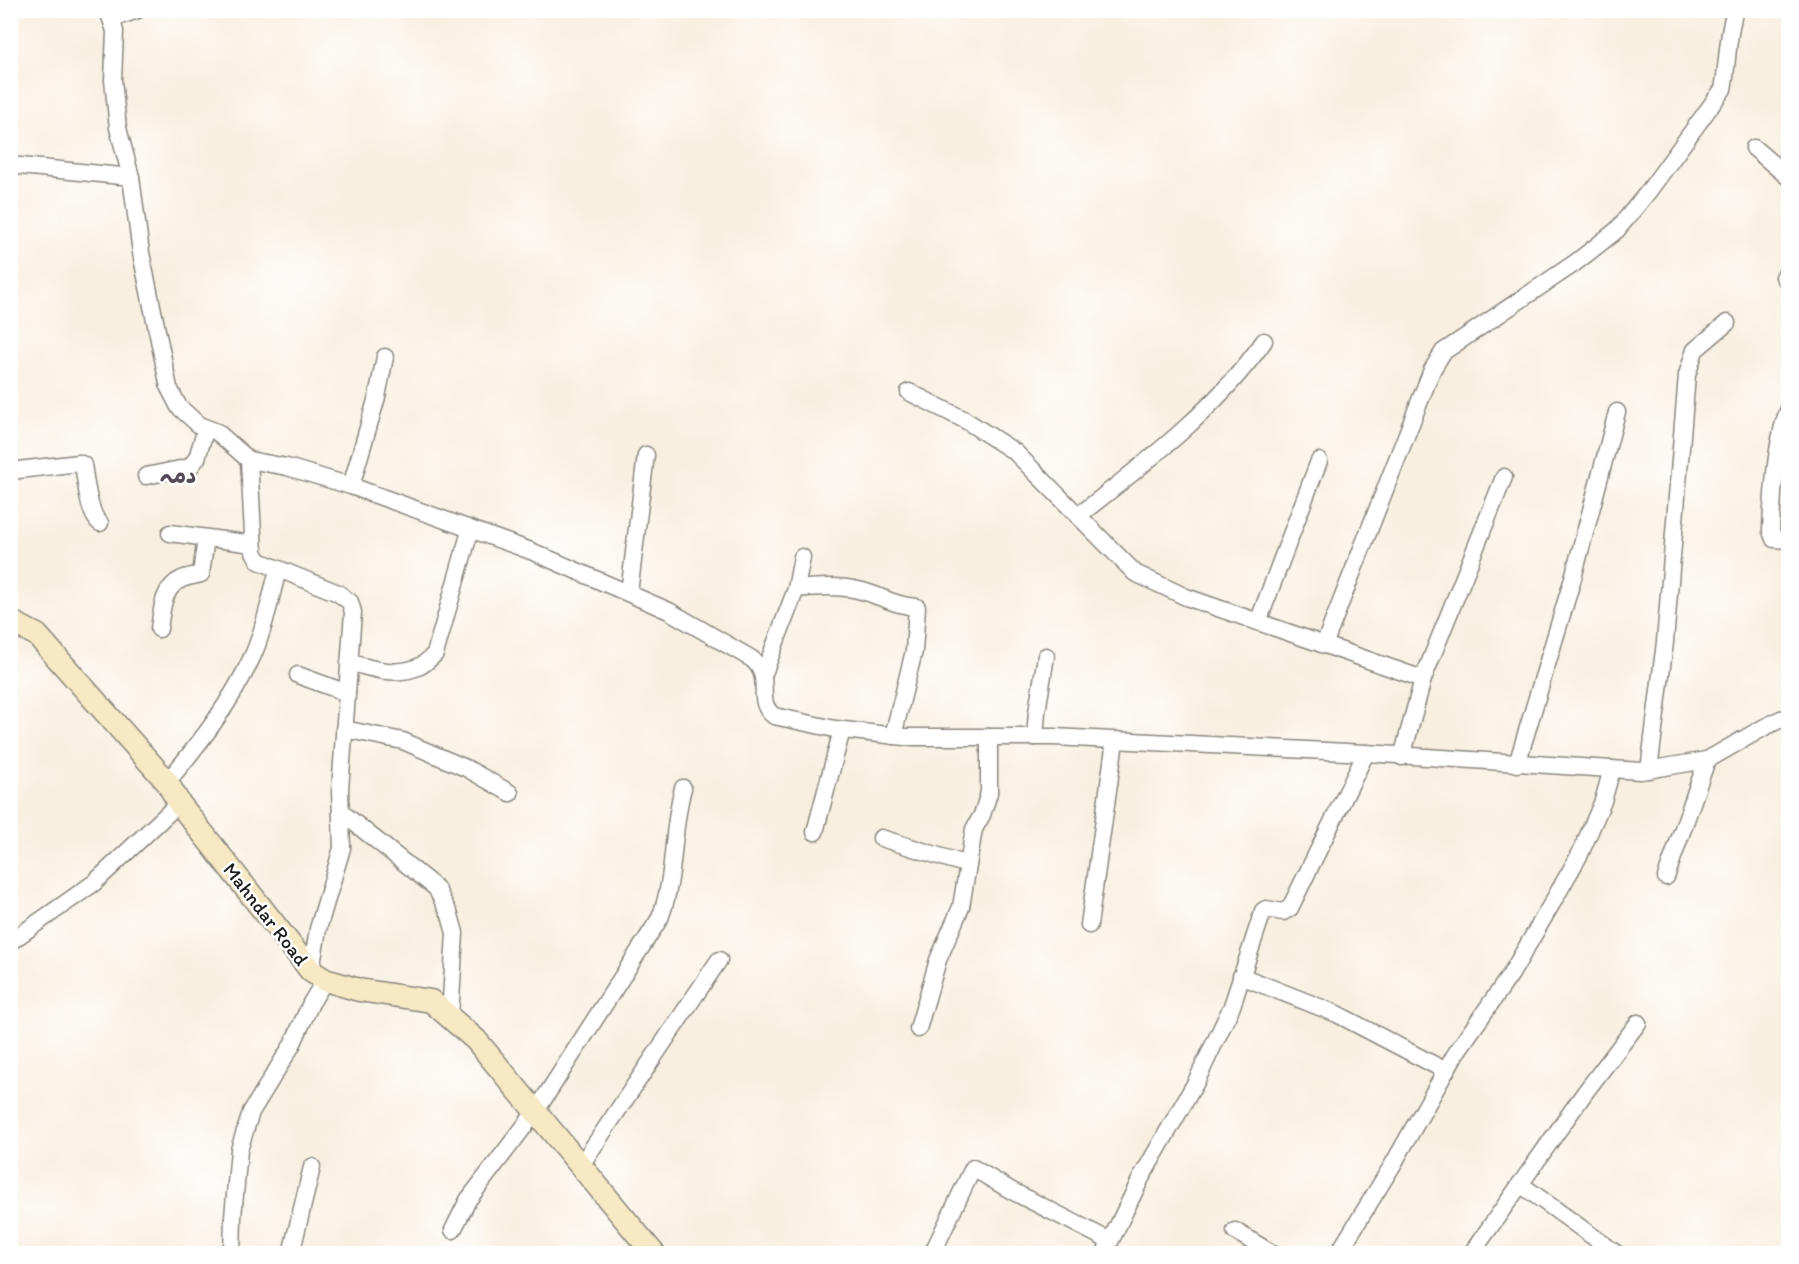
<svg xmlns="http://www.w3.org/2000/svg" width="1799" height="1264" viewBox="0 0 1799 1264" font-family="Itim,'Playpen Sans Arabic',sans-serif">
  <style>
    .lines { fill: none; stroke-linecap: round; stroke-linejoin: round }
    .street-casing { stroke: #8a867e; stroke-width: 19 }
    .secondary-casing { stroke: #8a867e; stroke-width: 25 }
    .street { stroke: #fff; stroke-width: 16 }
    .secondary { stroke: #f6e9c3; stroke-width: 22 }
    .labels { text-anchor: middle; dominant-baseline: central; stroke-width: 5; stroke-linejoin: round; paint-order: stroke }
    .street-label { font-size: 20px; fill: #1c1c1c; stroke: #fff }
    .quarter-label { font-size: 22px; font-weight: bold; fill: #544a57; stroke: #fff }
  </style>
  <rect width="100%" height="100%" fill="#fff"/>
  <filter id="ink" filterUnits="userSpaceOnUse"><feTurbulence type="fractalNoise" baseFrequency=".0167" numOctaves="2"/><feDisplacementMap in="SourceGraphic" scale="12" xChannelSelector="R" yChannelSelector="G"/><feConvolveMatrix kernelMatrix="1 2 1 2 8 2 1 2 1" color-interpolation-filters="sRGB"/></filter>
  <filter id="wash" filterUnits="userSpaceOnUse"><feTurbulence type="fractalNoise" baseFrequency=".008" numOctaves="4" result="noise"/><feDisplacementMap in="SourceGraphic" scale="24" xChannelSelector="R" yChannelSelector="G"/><feGaussianBlur stdDeviation="1.35" result="paint"/><feColorMatrix in="noise" values="0 0 0 0 0 0 0 0 0 0 0 0 0 0 0 0 0 1.4 0 .05"/><feComposite in="paint" operator="in"/></filter>
  <g filter="url(#wash)">
    <rect width="100%" height="100%" fill="#f8efe0"/>
  </g>
  <g filter="url(#ink)">
    <g class="lines">
      <!-- street casing -->
      <g class="street-casing">
        <g id="street">
          <path d="M 108,10 L 115,31 L 113,80 L 118,128 L 131,177 L 141,253 L 169,388 L 179,407 L 199,425 L 217,432 L 249,460 L 287,467 L 351,486 L 531,551 L 669,611 L 752,659 C 775,679 753,700 774,716 L 835,729 L 905,737 L 1054,737 L 1366,753 L 1641,771 L 1707,760 L 1763,728 L 1781,719 L 1788,718"/>
          <polyline points="111,19 138,10"/>
          <polyline points="1754,148 1788,177"/>
          <polyline points="10,165 131,177"/>
          <polyline points="1784,277 1788,271"/>
          <polyline points="909,392 965,420 1015,452 1135,573 1186,597 1423,679"/>
          <path d="M 1788,411 C 1776,440 1772,498 1771,531 L 1774,539 L 1788,540"/>
          <polyline points="249,460 254,552 259,561 338,593 350,602 353,612 340,790 342,848 318,929 311,971"/>
          <path d="M 10,471 L 79,463 L 83,465 C 86,480 88,514 100,523"/>
          <polyline points="146,476 190,467 197,458 206,428"/>
          <polyline points="351,486 377,397 385,357"/>
          <path d="M 1078,516 C 1144,464 1215,411 1264,341"/>
          <polyline points="170,533 253,544"/>
          <path d="M 796,589 C 817,587 841,585 862,591 C 884,597 893,605 917,607 L 914,651 L 893,736"/>
          <polyline points="629,593 646,455"/>
          <polyline points="1258,622 1319,461"/>
          <path d="M 159,629 C 162,610 162,588 182,579 C 188,576 195,576 201,574 L 206,538"/>
          <path d="M 1324,645 L 1432,370 L 1443,352 L 1575,263 L 1617,230 L 1648,192 L 1723,89 C 1728,63 1727,36 1735,10"/>
          <path d="M 349,662 C 371,669 398,677 420,666 C 425,664 430,658 435,654 L 470,531"/>
          <polyline points="298,675 347,693"/>
          <polyline points="763,676 796,589 802,557"/>
          <polyline points="344,729 403,741 468,769 510,793"/>
          <polyline points="1035,737 1037,712 1046,656"/>
          <polyline points="1402,757 1423,679 1504,477"/>
          <polyline points="1517,764 1573,578 1617,412"/>
          <polyline points="1649,770 1665,642 1687,375 1695,350 1727,323"/>
          <path d="M 167,782 C 200,743 232,702 253,655 C 264,631 271,596 278,570"/>
          <polyline points="341,812 436,888 450,915 455,933 450,1017"/>
          <polyline points="815,832 842,730"/>
          <polyline points="881,838 968,865"/>
          <polyline points="1666,877 1707,760"/>
          <polyline points="1089,925 1115,741"/>
          <polyline points="10,942 94,883 179,803"/>
          <polyline points="1241,976 1337,1014 1446,1071"/>
          <polyline points="918,1029 938,960 961,907 974,829 982,815 989,793 989,737"/>
          <polyline points="581,1165 719,960"/>
          <polyline points="1520,1184 1617,1254"/>
          <path d="M 453,1230 L 468,1200 L 536,1111 L 660,918 C 676,877 671,831 683,788"/>
          <polyline points="1235,1231 1273,1254"/>
          <polyline points="232,1254 233,1217 239,1150 251,1112 292,1045 311,1003 325,980"/>
          <polyline points="291,1254 312,1167"/>
          <polyline points="932,1254 973,1168 1012,1191 1110,1241"/>
          <polyline points="1108,1254 1107,1248 1141,1178 1196,1082 1232,1006 1263,911 1266,909 1283,912 1290,908 1366,753"/>
          <polyline points="1338,1254 1392,1166 1456,1053 1511,974 1551,905 1580,854 1603,801 1612,769"/>
          <polyline points="1471,1254 1586,1091 1638,1023"/>
        </g>
      </g>
      <!-- secondary casing -->
      <g class="secondary-casing">
        <polyline id="secondary" points="10,621 37,635 167,782 179,803 311,971 325,980 359,990 431,1001 476,1040 654,1254"/>
      </g>
      <!-- street -->
      <use href="#street" class="street"/>
      <!-- secondary -->
      <use href="#secondary" class="secondary"/>
    </g>
  </g>
  <g class="labels">
    <!-- street labels -->
    <g class="street-label">
      <text transform="translate(266 914) rotate(52)">Mahndar Road</text>
    </g>
    <!-- quarter labels -->
    <g class="quarter-label">
      <text x="178" y="475">دمہ</text>
    </g>
  </g>
  <!-- margin -->
  <rect width="1799" height="1264" fill="none" stroke="#fff" stroke-width="36"/>
</svg>
